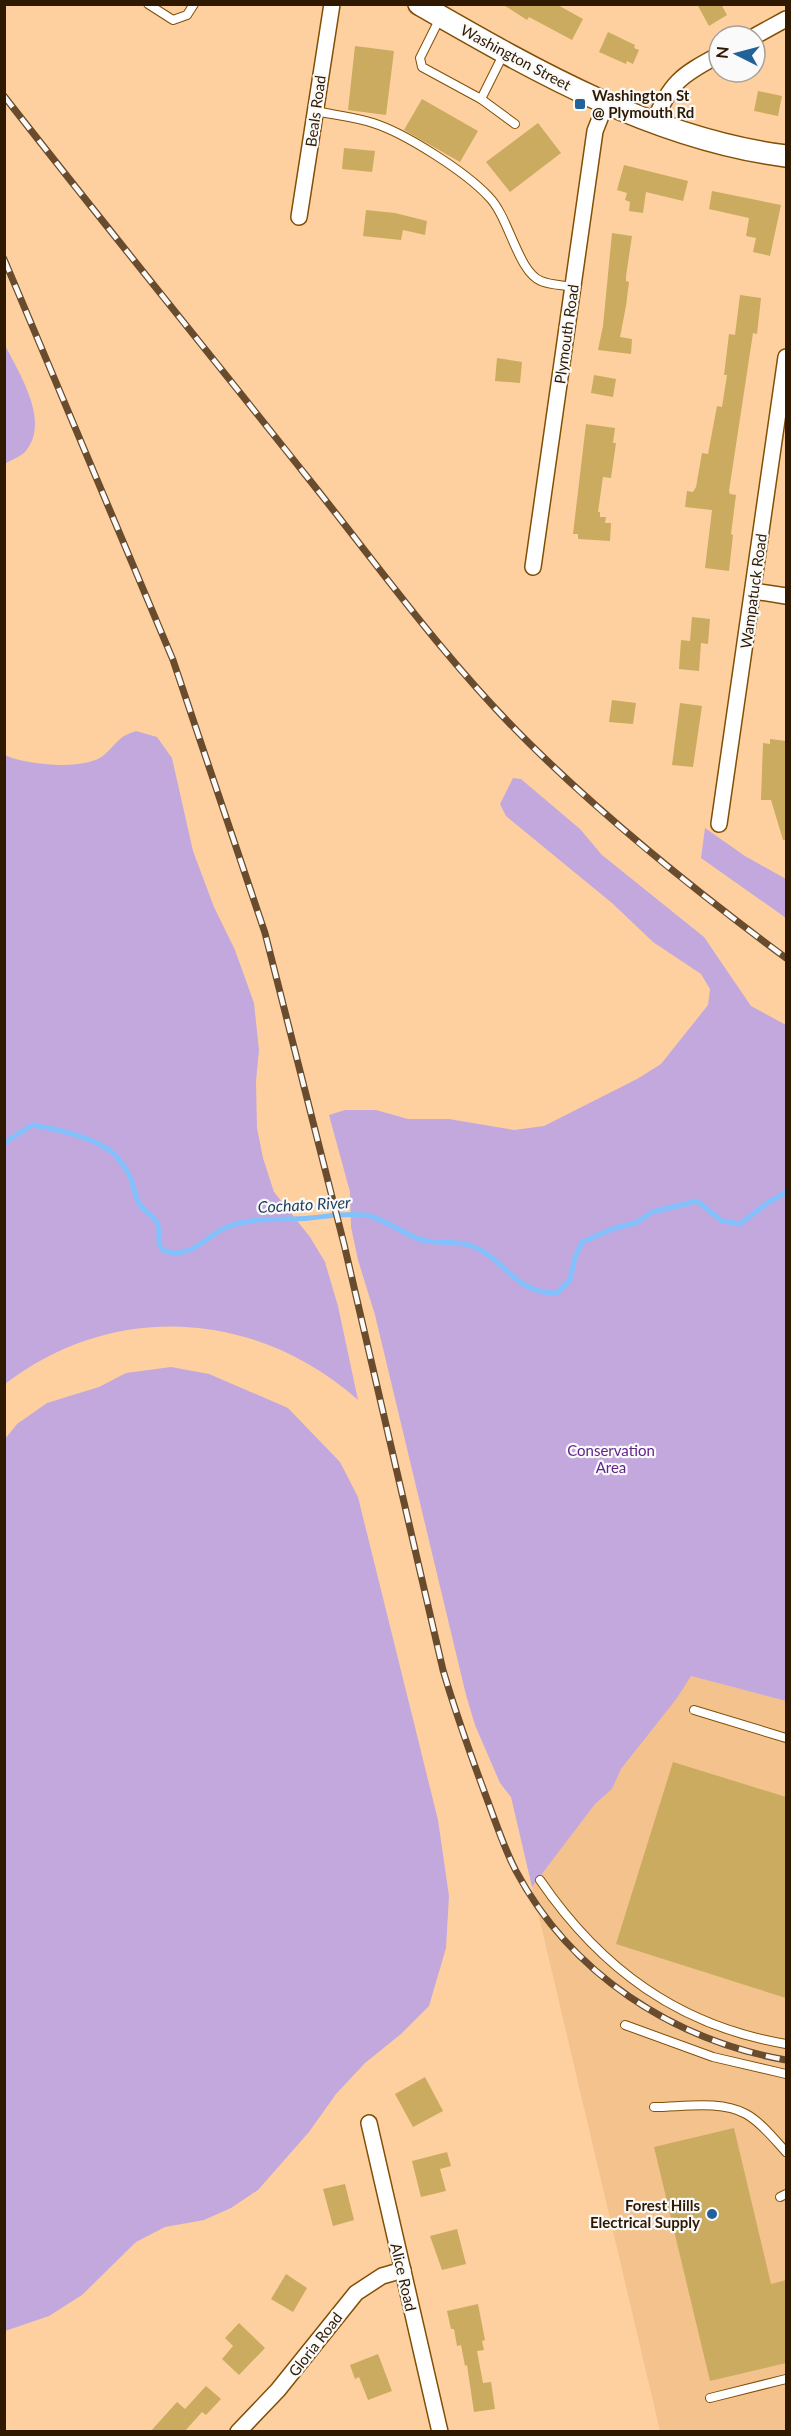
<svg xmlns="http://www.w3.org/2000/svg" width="791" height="2436" viewBox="0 0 791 2436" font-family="Lato,sans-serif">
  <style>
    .built { fill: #f4c38d }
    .green { fill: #c3a8dd }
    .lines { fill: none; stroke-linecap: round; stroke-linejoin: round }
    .stream { stroke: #83c1fd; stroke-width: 5 }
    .building { fill: #caab5f }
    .lane-casing { stroke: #814f05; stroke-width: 10 }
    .street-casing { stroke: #814f05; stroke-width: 18 }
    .secondary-casing { stroke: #814f05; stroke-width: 24 }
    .lane { stroke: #fff; stroke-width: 8 }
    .street { stroke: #fff; stroke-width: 15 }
    .secondary { stroke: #fff; stroke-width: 21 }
    .rail-casing { stroke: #684c2d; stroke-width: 7 }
    .rail { stroke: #fafafa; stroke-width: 4.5; stroke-dasharray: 14; stroke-linecap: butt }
    .poi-dot { fill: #236298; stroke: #fafafa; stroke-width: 2 }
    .labels { text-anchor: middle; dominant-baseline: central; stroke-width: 4.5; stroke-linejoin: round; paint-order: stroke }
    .street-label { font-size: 15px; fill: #2f1a01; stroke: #fafafa }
    .poi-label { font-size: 15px; font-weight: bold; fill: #2f1a01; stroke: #fafafa; text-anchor: start }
    .park-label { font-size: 15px; fill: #62248b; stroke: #fafafa }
    .water-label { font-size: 16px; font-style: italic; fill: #1b3c5a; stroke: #fafafa }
  </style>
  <rect width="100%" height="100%" fill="#fed09f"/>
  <!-- built -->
  <polygon class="built" points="691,1676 786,1701 786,2431 660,2431 532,1887"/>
  <!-- green -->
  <g class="green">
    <path d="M 4,343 C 18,372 52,422 25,452 C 20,457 10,460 5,464 Z"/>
    <path d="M 136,731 L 157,737 L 172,758 L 193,851 L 214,907 L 235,950 L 254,1003 L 259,1050 L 256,1081 L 257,1128 L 263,1158 L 274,1192 L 310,1237 L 325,1262 L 338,1306 L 358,1400 C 256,1310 114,1300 5,1384 L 5,755 C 25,765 86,771 104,755 C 118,743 117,737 136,731 Z"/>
    <polygon points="513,778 521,779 580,829 602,855 704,937 751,1006 786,1025 786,1701 691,1676 677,1698 621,1769 612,1789 595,1804 532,1887 511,1797 500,1783 475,1725 466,1695 375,1315 358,1260 351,1227 350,1192 329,1115 345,1110 376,1110 408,1119 449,1119 514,1130 544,1126 637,1079 661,1064 708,1005 710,989 701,974 653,942 612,903 506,816 500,804"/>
    <polygon points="705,828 745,856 786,879 786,918 701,858"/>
    <polygon points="171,1367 209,1374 288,1408 340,1462 358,1497 438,1820 449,1896 446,1948 429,2006 401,2034 365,2063 336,2094 309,2132 258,2190 231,2208 204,2220 165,2227 136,2242 82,2295 49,2316 5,2331 5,1439 17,1424 47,1403 99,1387 126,1373"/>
  </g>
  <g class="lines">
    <!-- stream -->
    <path class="stream" d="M 4,1143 L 32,1125 C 56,1129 94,1137 113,1153 C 119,1159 128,1171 131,1179 C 134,1187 135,1198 140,1205 C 145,1212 155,1216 158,1225 C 161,1235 154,1248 168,1252 C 191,1258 207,1236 225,1228 C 251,1216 283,1221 310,1218 C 331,1216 343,1213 364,1215 C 380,1216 405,1235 422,1240 C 438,1244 457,1240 472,1246 C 506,1259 514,1294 557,1293 L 570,1280 L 575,1257 L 582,1242 L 615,1228 L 636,1223 L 652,1212 L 697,1201 L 722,1221 L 740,1224 L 766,1204 L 786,1192"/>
  </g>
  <!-- building -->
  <g class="building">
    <polygon points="502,4 556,4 583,19 572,40 529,17 527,20"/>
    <polygon points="697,4 721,4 727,15 709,26"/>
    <polygon points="608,32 635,45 634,48 639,50 633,64 627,61 626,64 599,52"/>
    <polygon points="355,46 394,51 386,115 348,110"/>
    <polygon points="758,91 782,96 778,116 754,111"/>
    <polygon points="422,99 478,131 460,162 404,130"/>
    <polygon points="538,123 561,153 510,192 486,162"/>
    <polygon points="344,148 375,151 372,172 342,169"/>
    <polygon points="624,165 688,181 683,201 646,192 643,213 629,211 630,202 625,200 627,193 617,190"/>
    <polygon points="712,191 781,205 770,256 753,252 756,238 746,236 749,218 709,209"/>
    <polygon points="366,210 395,213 427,221 425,235 403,230 401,240 363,236"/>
    <polygon points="612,233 632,236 626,276 626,281 629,282 626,306 620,337 632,339 631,354 598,350 603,326"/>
    <polygon points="740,295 761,298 757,334 753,333 729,491 730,494 736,495 731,534 733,535 729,571 705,568 712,510 685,507 687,491 693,492 696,487 702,453 708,454 717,406 722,407 727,375 724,375 729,334 735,335"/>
    <polygon points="497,358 522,362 520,383 495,381"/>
    <polygon points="594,375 616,379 613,397 591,393"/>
    <polygon points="586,424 615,428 613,443 616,443 611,478 603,477 598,512 600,512 600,517 606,517 605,523 611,523 610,541 578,539 578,534 573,534"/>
    <polygon points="692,617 710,619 708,644 701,643 699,671 679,669 681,640 690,641"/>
    <polygon points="612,700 636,703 633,724 609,722"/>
    <polygon points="680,703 702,706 693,767 672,765"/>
    <polygon points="770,739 786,741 786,840 783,840 771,800 761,800 763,743 770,744"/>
    <polygon points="673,1762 786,1797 786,1998 616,1944"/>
    <polygon points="425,2077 443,2111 413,2127 395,2094"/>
    <polygon points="734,2128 771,2284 786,2280 786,2363 710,2381 654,2147"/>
    <polygon points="447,2152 451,2166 440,2169 446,2191 421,2197 412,2161"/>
    <polygon points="345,2184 354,2220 333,2226 323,2189"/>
    <polygon points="457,2229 466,2264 442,2270 430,2236"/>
    <polygon points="286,2274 307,2288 293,2312 271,2299"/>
    <polygon points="478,2304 485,2340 482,2341 484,2350 477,2351 483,2383 491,2382 495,2409 474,2412 467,2365 465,2366 461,2345 457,2346 454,2329 451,2329 447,2311"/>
    <polygon points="239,2323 265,2348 239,2375 222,2359 233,2346 225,2338"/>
    <polygon points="378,2354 392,2391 368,2400 359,2377 355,2379 350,2365"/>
    <polygon points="206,2386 221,2399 206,2415 202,2412 184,2432 150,2432 177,2402 185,2409"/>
  </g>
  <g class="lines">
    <!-- lane casing -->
    <g class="lane-casing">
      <g id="lane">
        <polyline points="148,4 173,20 187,15 194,4"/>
        <polyline points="440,18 420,58 422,67 481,99 515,124"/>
        <polyline points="481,99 504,53"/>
        <path d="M 315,111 C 334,115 355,117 373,123 C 405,133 466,172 489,197 C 509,217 518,272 541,281 C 550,285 563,285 573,287"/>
        <polyline points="694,1710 786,1738"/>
        <path d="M 540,1880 C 601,1969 679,2026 786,2044"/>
        <polyline points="625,2025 713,2057 786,2074"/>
        <path d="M 654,2107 C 683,2107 720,2100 746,2114 C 761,2122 775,2140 786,2152"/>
        <polyline points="780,2197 786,2194"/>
        <polyline points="710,2398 786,2379"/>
      </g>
    </g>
    <!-- street casing -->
    <g class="street-casing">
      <g id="street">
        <polyline points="755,36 786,19"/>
        <path d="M 653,123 C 672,82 679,76 719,55"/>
        <polyline points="299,217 332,4"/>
        <polyline points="533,567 595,131 606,103"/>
        <polyline points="754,591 786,596"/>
        <polyline points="719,824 786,357"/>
        <polyline points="369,2123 440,2432"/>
        <polyline points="238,2432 278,2390 356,2293 382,2276 403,2270"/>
      </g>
    </g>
    <!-- secondary casing -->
    <g class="secondary-casing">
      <path id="secondary" d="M 419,4 C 534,70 653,139 786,156"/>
    </g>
    <!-- lane -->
    <use href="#lane" class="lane"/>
    <!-- street -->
    <use href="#street" class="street"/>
    <!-- secondary -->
    <use href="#secondary" class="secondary"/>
    <!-- rail casing -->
    <g class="rail-casing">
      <g id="rail">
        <path d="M 4,96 C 103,223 204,347 304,473 C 377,564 446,662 530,744 C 609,822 697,892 786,958"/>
        <path d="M 4,259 L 173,660 L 265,933 L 344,1244 L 443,1670 C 456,1714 471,1756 487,1799 C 496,1823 504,1848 516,1871 C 571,1974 673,2040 786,2060"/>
      </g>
    </g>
    <!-- rail -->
    <use href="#rail" class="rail"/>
  </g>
  <!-- markers -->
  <g class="poi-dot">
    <rect x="574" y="98" width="12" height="12" rx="3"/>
    <circle cx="712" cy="2214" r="6"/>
  </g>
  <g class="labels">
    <!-- street labels -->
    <g class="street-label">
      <text transform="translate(516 57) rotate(28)">Washington Street</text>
      <text transform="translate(315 111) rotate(-82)">Beals Road</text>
      <text transform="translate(566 334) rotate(-82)">Plymouth Road</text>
      <text transform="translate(753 591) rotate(-82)">Wampatuck Road</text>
      <text transform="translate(404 2277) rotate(77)">Alice Road</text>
      <text transform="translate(315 2344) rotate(-52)">Gloria Road</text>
    </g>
    <!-- poi labels -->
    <g class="poi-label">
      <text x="592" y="95">Washington St<tspan x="592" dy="17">@ Plymouth Rd</tspan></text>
      <text x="700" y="2205" text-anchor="end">Forest Hills<tspan x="700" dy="17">Electrical Supply</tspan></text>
    </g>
    <!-- park labels -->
    <g class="park-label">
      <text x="611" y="1450">Conservation<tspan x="611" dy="17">Area</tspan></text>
    </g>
    <!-- water labels -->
    <g class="water-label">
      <text transform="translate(304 1204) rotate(-3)">Cochato River</text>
    </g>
  </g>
  <!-- border -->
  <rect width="791" height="2436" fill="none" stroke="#2f1a01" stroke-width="12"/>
  <!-- north arrow -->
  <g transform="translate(737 54) rotate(276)"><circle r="28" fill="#fafafa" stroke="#a9a096" stroke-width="1.5"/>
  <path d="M0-4.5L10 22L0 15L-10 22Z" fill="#236298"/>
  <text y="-9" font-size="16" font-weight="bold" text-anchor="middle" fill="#2f1a01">N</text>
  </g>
</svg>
